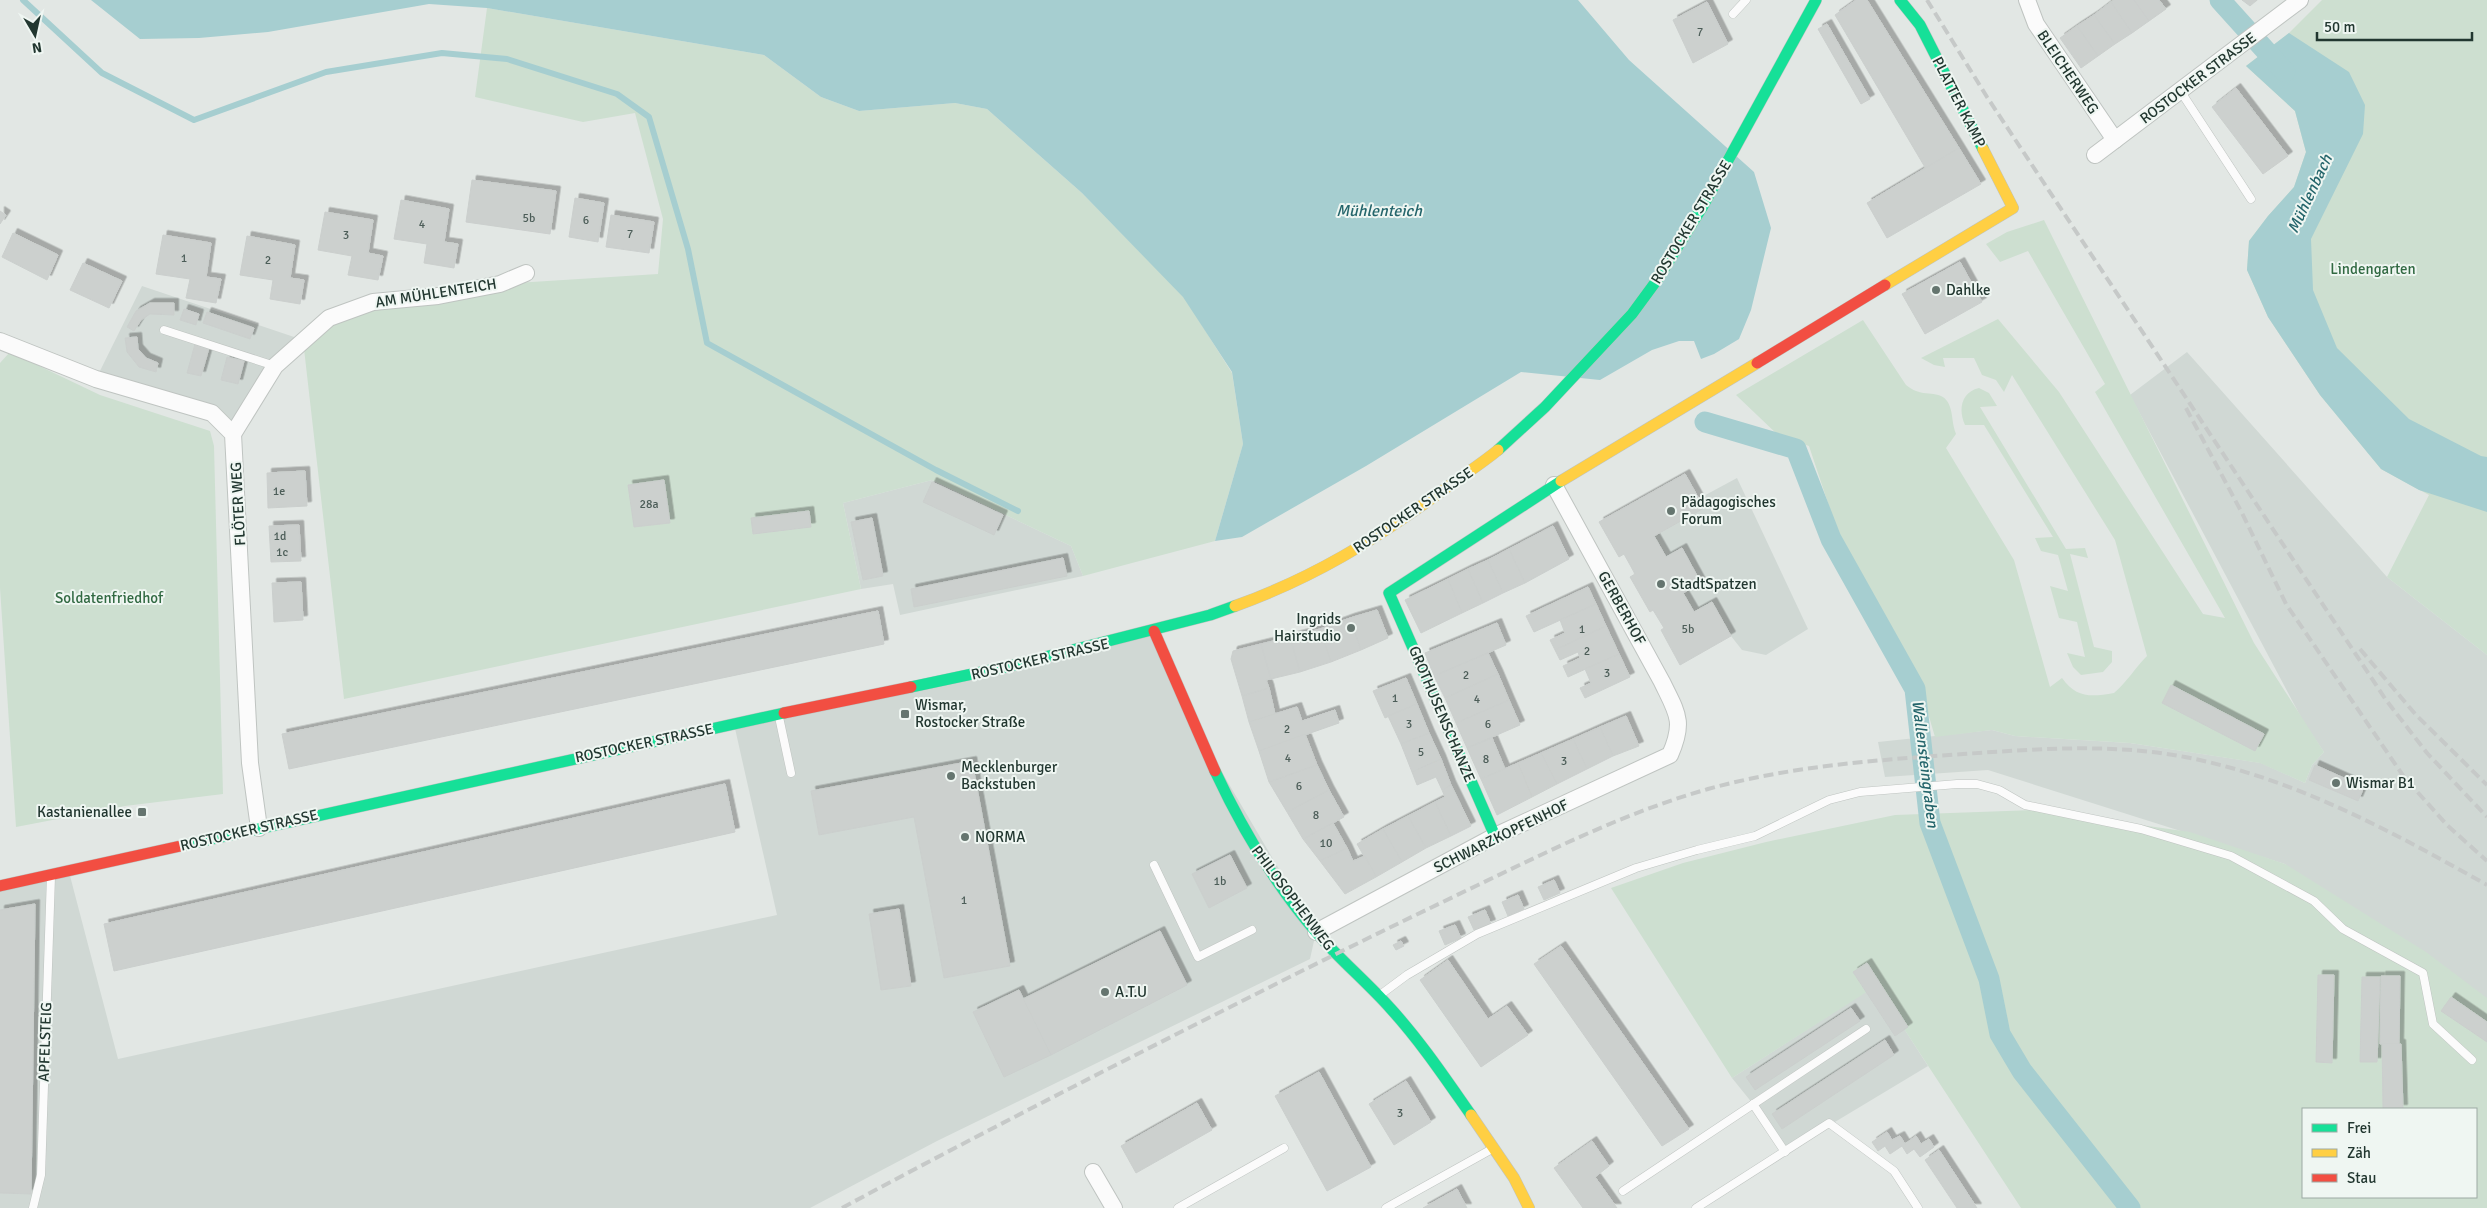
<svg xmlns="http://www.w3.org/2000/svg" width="2487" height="1208" viewBox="0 0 2487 1208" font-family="Signika,sans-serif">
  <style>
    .built { fill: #d0d8d4 }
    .green { fill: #cddfd0; fill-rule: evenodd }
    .water { fill: #a6ced0 }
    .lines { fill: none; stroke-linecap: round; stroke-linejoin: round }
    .stream { stroke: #a6ced0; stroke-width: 6 }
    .canal { stroke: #a6ced0; stroke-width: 21 }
    .building { fill: #ccd0ce; stroke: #cbcfcd; filter: url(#shadow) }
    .lane-casing { stroke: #bfc4c1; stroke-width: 9 }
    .street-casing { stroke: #bfc4c1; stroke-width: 18 }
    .fast-casing { stroke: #bec4c1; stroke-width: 12 }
    .slow-casing { stroke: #bec4c1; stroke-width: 12 }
    .jam-casing { stroke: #bec4c1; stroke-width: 12 }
    .lane { stroke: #fbfbfb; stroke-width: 8 }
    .street { stroke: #fbfbfb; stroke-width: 16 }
    .fast { stroke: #16e098; stroke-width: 11 }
    .slow { stroke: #ffcf43; stroke-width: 11 }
    .jam { stroke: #f24e42; stroke-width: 11 }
    .rail { stroke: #c6c9c8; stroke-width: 4; stroke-dasharray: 10 5; stroke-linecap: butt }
    .poi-dot { fill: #65756f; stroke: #eff6f2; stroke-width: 2 }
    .labels { text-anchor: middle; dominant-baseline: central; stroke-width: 4; stroke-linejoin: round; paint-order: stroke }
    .number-label { font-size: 12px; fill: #4c5d58 }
    .street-label { font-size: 15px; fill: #223730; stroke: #eff6f2 }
    .park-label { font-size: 15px; fill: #316942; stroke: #eff6f2 }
    .poi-label { font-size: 15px; fill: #223730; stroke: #eff6f2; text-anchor: start }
    .water-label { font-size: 16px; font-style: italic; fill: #24656b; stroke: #eff6f2 }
  </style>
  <defs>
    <filter id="shadow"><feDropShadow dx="4.5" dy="-4.5" stdDeviation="0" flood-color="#0004"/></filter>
  </defs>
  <rect width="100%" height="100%" fill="#e2e7e4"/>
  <!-- built -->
  <g class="built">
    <polygon points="142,286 303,340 233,434 212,413 96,379"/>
    <polygon points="2187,352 2387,577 2487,655 2487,1098 2476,1109 2285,864 1988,770 1885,777 1878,742 1992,730 2015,736 2130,743 2261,763 2305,783 2312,765 2324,752 2303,721 2130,395"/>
    <polygon points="1737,478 1808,629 1766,655 1742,650 1731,636 1712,602 1694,612 1683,593 1701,583 1682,548 1666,557 1654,536 1698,499"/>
    <polygon points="932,480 1071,546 1083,576 900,615 893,584 861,589 843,503"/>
    <polygon points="1154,631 1190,718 1316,932 1310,959 937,1141 810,1208 0,1208 0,886 69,872 118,1059 777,915 734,724"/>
    <polygon points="1876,985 1928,1066 1785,1152 1753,1104 1732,1078"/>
  </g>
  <!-- green -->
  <g class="green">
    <polygon points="2322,0 2487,0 2487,655 2387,577 2429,495 2381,469 2320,395 2268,317 2247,270 2249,241 2268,216 2294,187 2306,152 2295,111 2246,66 2289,33"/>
    <polygon points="487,8 764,55 821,97 859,111 955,103 987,109 1082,193 1184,297 1232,373 1243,444 1215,541 1083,576 1071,546 932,480 843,503 861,589 344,699 303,340 329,318 500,284 658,274 663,219 635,113 583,122 475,97"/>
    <path d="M 2044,220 L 2254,643 L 2324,752 L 2312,765 L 2305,783 L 2260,763 L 2130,743 L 2015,736 L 1992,730 L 1935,737 L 1918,679 L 1838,533 L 1809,446 L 1779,436 L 1736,395 L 1863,320 L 1906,385 C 1909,387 1913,390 1916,391 C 1929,396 1945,390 1950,407 C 1953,416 1952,424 1956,434 L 1946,448 L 2014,560 L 2050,687 L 2062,678 C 2076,698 2091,697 2114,693 C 2127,682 2135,668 2147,656 L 2115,540 L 2012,375 L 2004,392 L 1996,380 L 1982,375 L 1974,358 L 1943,358 L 1945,367 L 1934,365 L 1921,358 L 1998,319 L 2059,392 L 2203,614 L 2225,618 L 2095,392 L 2105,384 L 2028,251 L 2000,262 L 1986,244 L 2007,232 Z"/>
    <polygon points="10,352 100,395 210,431 214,446 223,794 125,806 16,827 0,588 0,363"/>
    <path d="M 1979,388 L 1989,393 L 1997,406 L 1980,407 L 2066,549 L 2085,548 L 2088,558 L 2070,554 L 2094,647 L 2112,651 L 2112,662 L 2103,672 L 2081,675 L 2073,667 L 2067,653 L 2085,657 L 2077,622 L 2059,618 L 2050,586 L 2068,591 L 2058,555 L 2041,551 L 2035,538 L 2053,537 L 1984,425 L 1965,425 C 1958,410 1961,392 1979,388 Z"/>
    <path d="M 2036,810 L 2190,832 L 2285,864 L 2426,952 L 2487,998 L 2487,1208 L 2021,1208 L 1876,986 L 1732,1078 L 1611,888 L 1683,863 L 1766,842 L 1895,815 ZM 2303,1109 L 2476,1109 L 2476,1197 L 2303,1197 Z"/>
  </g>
  <!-- water -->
  <g class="water">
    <polygon points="91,0 1578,0 1629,60 1754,172 1771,228 1751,310 1739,339 1714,354 1701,359 1694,341 1679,341 1652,350 1600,380 1521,372 1366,466 1242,537 1215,541 1243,444 1232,372 1183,297 1082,193 987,109 955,103 859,111 821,97 764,55 487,8 429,4 268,32 199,38 140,39"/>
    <polygon points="2289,33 2349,72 2365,105 2363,134 2311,239 2313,290 2337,348 2409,419 2481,456 2487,457 2487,512 2419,490 2381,469 2320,395 2268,317 2247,270 2249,241 2268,216 2294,187 2306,152 2295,111 2246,66"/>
  </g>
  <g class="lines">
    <!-- stream -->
    <polyline class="stream" points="23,0 102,73 194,120 326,72 442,53 507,59 617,94 649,117 688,249 707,343 936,470 1018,511"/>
    <!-- canal -->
    <g class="canal">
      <polyline points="2220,0 2285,72"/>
      <polyline points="1705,422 1796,449 1831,539 1915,689 1930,823 1989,979 2000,1034 2022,1071 2130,1208"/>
    </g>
  </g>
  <!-- building -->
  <g class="building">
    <polygon points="1856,0 1867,0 1959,148 1926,169 1835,15"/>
    <polygon points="2114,0 2134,0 2149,21 2132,33 2111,2"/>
    <polygon points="2134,0 2159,0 2166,9 2149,21"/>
    <polygon points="2242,0 2257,0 2250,6"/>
    <polygon points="1707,2 1728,44 1693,63 1673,20"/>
    <polygon points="2111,2 2132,33 2115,44 2094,15"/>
    <polygon points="2094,15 2115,44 2098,56 2077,26"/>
    <polygon points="1827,24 1870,99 1861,104 1818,29"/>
    <polygon points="2077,26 2098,56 2081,68 2060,38"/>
    <polygon points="2236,88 2288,156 2263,174 2212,107"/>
    <polygon points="1959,148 1981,184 1887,238 1867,203"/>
    <polygon points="472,180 556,191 550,234 466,222"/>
    <polygon points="575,198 604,203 598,242 569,237"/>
    <polygon points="401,200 449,209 444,242 458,244 454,268 424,263 427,244 394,239"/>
    <polygon points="0,211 6,215 0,224"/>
    <polygon points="325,212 373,220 368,253 383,256 378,280 348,275 352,256 318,250"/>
    <polygon points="611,215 654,222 649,253 606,247"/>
    <polygon points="13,233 58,255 47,280 2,257"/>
    <polygon points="163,235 211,243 206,277 221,279 216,303 186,298 190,279 156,274"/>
    <polygon points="247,236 295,245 290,278 304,280 300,304 270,299 273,280 240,275"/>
    <polygon points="1960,262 1982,302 1925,334 1902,294"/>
    <polygon points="83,263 122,281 109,308 70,290"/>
    <polygon points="150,303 174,303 174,315 150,314 141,320 134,331 127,327 136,311"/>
    <polygon points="184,309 199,314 196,325 180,320"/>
    <polygon points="207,312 254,328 250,339 203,323"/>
    <polygon points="137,337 138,349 146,358 158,363 156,372 139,367 127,352 125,338"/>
    <polygon points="195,344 209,348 201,376 187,373"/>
    <polygon points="227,357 244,361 238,384 221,380"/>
    <polygon points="305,471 307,506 268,508 267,473"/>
    <polygon points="1685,474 1704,508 1654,536 1666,557 1682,548 1701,583 1683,593 1694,612 1712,602 1731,636 1680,665 1661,630 1664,628 1653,610 1650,612 1630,577 1635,574 1624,554 1619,557 1599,522"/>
    <polygon points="664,480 670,523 634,527 628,485"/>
    <polygon points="932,482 1003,515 994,535 923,502"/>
    <polygon points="809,511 811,527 753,534 751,518"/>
    <polygon points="872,518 883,576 863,580 851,522"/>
    <polygon points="299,525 301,561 271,562 269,526"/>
    <polygon points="1553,526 1569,559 1525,583 1509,549"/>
    <polygon points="1509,549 1525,583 1503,593 1488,560"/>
    <polygon points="1063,558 1067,576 914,607 911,589"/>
    <polygon points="1488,560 1503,593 1483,603 1468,569"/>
    <polygon points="1468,569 1483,603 1462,613 1448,579"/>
    <polygon points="1448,579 1462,613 1421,633 1405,600"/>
    <polygon points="301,582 303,620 274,622 272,583"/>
    <polygon points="1588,587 1596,604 1534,632 1526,616"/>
    <polygon points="1596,604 1606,626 1555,650 1550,640 1565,633 1560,620"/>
    <polygon points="1377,610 1388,638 1361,650 1350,618"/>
    <polygon points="878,611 884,644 289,769 282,734"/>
    <polygon points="1350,618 1361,650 1331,662 1320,629"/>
    <polygon points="1497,623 1506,645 1434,676 1425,653"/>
    <polygon points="1606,626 1619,654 1568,677 1563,666 1580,658 1578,652 1560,660 1555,650"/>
    <polygon points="1320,629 1331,662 1300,672 1290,637"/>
    <polygon points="1290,637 1300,672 1271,679 1261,644"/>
    <polygon points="1261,644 1271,679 1266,680 1269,688 1242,696 1231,659 1233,651"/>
    <polygon points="1488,653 1498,674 1445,698 1434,676"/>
    <polygon points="1619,654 1630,677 1585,698 1580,688 1591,683 1585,669"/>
    <polygon points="1498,674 1509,700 1456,723 1445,698"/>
    <polygon points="1406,678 1417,704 1385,718 1373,691"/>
    <polygon points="2171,685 2264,734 2255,751 2162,703"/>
    <polygon points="1269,688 1275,714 1249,722 1242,696"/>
    <polygon points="1509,700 1520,725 1467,748 1456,723"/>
    <polygon points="1417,704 1429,733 1401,744 1388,716"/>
    <polygon points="1297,707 1302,721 1335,710 1339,723 1259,751 1249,722"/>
    <polygon points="1626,716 1639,746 1613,756 1600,727"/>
    <polygon points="1600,727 1613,756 1587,769 1573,739"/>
    <polygon points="1429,733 1441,759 1412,772 1401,744"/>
    <polygon points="1305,734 1317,765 1269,782 1259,751"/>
    <polygon points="1492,738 1505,769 1481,779 1467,748"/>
    <polygon points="1573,739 1587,769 1557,784 1541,753"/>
    <polygon points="1541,753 1557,784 1532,797 1518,763"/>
    <polygon points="1441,759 1451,785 1442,790 1436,777 1417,785 1412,772"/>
    <polygon points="972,761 1010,966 944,978 914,817 819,835 811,791"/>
    <polygon points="1518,763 1532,797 1497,815 1481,779"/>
    <polygon points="1317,765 1329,790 1287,812 1269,782"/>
    <polygon points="2315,765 2364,787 2358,801 2309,780"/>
    <polygon points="725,784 735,832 114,971 104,924"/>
    <polygon points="1451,785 1471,826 1451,836 1435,802 1445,797 1442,790"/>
    <polygon points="1329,790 1344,817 1303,839 1287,812"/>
    <polygon points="1435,802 1451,836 1426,848 1408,816"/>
    <polygon points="1408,816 1426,848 1402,862 1383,829"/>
    <polygon points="1333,823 1347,848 1320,861 1303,839"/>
    <polygon points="1383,829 1402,862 1376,877 1357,844"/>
    <polygon points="1347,848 1353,861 1365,856 1376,877 1345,894 1320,861"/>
    <polygon points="1230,855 1247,888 1209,908 1192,874"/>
    <polygon points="1554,880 1560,893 1544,900 1538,887"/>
    <polygon points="1518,895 1524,909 1508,916 1502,902"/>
    <polygon points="35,904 31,1194 0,1193 0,910"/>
    <polygon points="899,909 911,986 881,990 869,914"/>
    <polygon points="1485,910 1491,924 1474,930 1468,917"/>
    <polygon points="1455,925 1461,938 1445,945 1439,931"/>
    <polygon points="1160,931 1187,985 1051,1055 1023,999"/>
    <polygon points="1401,941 1404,946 1396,950 1393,945"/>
    <polygon points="1561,946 1689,1129 1662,1146 1534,964"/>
    <polygon points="1448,960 1488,1019 1507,1006 1528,1035 1481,1067 1420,980"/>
    <polygon points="1867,963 1908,1027 1895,1036 1853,972"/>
    <polygon points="2318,975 2334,975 2332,1063 2316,1062"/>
    <polygon points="2381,976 2400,976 2399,1044 2380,1044"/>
    <polygon points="2362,977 2380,977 2377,1062 2360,1062"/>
    <polygon points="1019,990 1051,1055 1004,1077 973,1012"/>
    <polygon points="2451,997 2487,1022 2487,1042 2441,1011"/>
    <polygon points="1851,1008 1860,1021 1755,1090 1746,1077"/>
    <polygon points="1885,1040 1894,1055 1782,1129 1772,1114"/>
    <polygon points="2382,1044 2401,1044 2403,1109 2383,1109"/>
    <polygon points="1319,1072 1371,1167 1327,1191 1275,1096"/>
    <polygon points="1406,1081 1431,1122 1394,1145 1369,1104"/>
    <polygon points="1197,1103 1212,1130 1136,1173 1121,1146"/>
    <polygon points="1887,1132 1892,1140 1900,1136 1905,1144 1916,1136 1921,1144 1929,1139 1934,1147 1920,1157 1914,1149 1907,1154 1902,1146 1890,1154 1885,1146 1878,1151 1872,1142"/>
    <polygon points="1592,1141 1609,1166 1595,1177 1617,1208 1583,1208 1554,1168"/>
    <polygon points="1939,1150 1977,1208 1957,1208 1925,1160"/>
    <polygon points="1457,1189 1467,1208 1423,1208"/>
  </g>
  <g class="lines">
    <!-- lane casing -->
    <g class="lane-casing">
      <g id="lane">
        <polyline points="1733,14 1746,0"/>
        <polyline points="2181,92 2251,199"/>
        <polyline points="164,330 275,366"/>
        <polyline points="779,717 791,773"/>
        <polyline points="1154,865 1198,957 1252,930"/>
        <polyline points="1380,995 1407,975 1477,934 1636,868 1697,850 1755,836 1829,800 1860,792 1957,784 1977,784 1999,790 2025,805 2141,829 2231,856 2314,901 2343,929 2423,973 2433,1024 2472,1060"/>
        <polyline points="1753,1104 1785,1152"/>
        <polyline points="1623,1191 1866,1029"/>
        <polyline points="33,1208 41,1175 51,876"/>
        <polyline points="1178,1208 1284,1148"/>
        <polyline points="1386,1208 1492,1149"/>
        <polyline points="1696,1208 1829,1123 1894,1171 1918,1208"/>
      </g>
    </g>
    <!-- street casing -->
    <g class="street-casing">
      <g id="street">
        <polyline points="2027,0 2036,24 2115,140"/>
        <polyline points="2095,155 2300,0"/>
        <polyline points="0,341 96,379 212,413 233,434 250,763 259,828"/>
        <polyline points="233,434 275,366 329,318 373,302 438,296 500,284 526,273"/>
        <path d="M 1316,932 L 1495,836 L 1670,755 C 1685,721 1677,713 1662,682 L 1554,485"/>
        <polyline points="1093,1172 1114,1208"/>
      </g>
    </g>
    <!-- fast casing -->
    <g class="fast-casing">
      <g id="fast">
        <polyline points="1900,0 1920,25 1983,149"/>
        <polyline points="1498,450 1545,407 1632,314 1657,280 1703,206 1816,0"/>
        <polyline points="911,687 1010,666 1210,615 1235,606"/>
        <path d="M 1215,771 C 1242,829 1274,883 1316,932 C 1339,959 1367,982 1391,1009 C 1421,1042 1445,1078 1471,1115"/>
        <polyline points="1495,836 1389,593 1561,481"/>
        <polyline points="185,845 784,713"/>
      </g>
    </g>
    <!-- slow casing -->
    <g class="slow-casing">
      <g id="slow">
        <polyline points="1885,285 2013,208 1983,149"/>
        <polyline points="1561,481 1757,363"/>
        <path d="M 1235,606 C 1313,578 1375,540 1442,491 C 1460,477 1480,465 1498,450"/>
        <polyline points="1471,1115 1514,1178 1529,1208"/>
      </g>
    </g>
    <!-- jam casing -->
    <g class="jam-casing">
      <g id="jam">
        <polyline points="1757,363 1885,285"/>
        <polyline points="1154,631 1215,771"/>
        <polyline points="784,713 911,687"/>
        <polyline points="0,886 185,845"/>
      </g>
    </g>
    <!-- lane -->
    <use href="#lane" class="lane"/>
    <!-- street -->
    <use href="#street" class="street"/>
    <!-- fast -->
    <use href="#fast" class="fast"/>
    <!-- slow -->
    <use href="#slow" class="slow"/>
    <!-- jam -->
    <use href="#jam" class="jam"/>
    <!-- rail -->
    <g class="rail">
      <polyline points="1927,0 1987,97 2386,700 2427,753 2487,817"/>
      <polyline points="2186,408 2242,513 2286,604 2404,777 2447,825 2487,861"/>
      <polyline points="2360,649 2416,715 2487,785"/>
      <path d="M 842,1208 C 981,1133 1121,1062 1262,991 C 1333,955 1405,920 1478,885 C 1553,849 1627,812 1708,789 C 1791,766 1877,760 1963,754 C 2037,749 2112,743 2185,757 C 2294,778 2391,831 2487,885"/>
    </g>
  </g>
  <!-- markers -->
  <g class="poi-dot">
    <circle cx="1936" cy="290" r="5"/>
    <circle cx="1671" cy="511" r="5"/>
    <circle cx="1661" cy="584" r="5"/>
    <circle cx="1351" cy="628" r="5"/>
    <rect x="900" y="709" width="10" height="10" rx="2.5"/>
    <circle cx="951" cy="776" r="5"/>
    <circle cx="2336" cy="783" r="5"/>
    <rect x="137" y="807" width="10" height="10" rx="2.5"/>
    <circle cx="965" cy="837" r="5"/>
    <circle cx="1105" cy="992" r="5"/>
  </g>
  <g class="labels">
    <!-- number labels -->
    <g class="number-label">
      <text x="1700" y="32">7</text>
      <text x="529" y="218">5b</text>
      <text x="586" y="220">6</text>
      <text x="422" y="224">4</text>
      <text x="630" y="234">7</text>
      <text x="346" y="235">3</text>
      <text x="184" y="258">1</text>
      <text x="268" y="260">2</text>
      <text x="279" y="491">1e</text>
      <text x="649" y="504">28a</text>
      <text x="280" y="536">1d</text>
      <text x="282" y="552">1c</text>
      <text x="1582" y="629">1</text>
      <text x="1688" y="629">5b</text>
      <text x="1587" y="651">2</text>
      <text x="1607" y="673">3</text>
      <text x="1466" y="675">2</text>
      <text x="1395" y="698">1</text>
      <text x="1477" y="699">4</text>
      <text x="1409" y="724">3</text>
      <text x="1488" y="724">6</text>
      <text x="1287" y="729">2</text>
      <text x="1421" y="752">5</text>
      <text x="1288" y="758">4</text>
      <text x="1486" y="759">8</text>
      <text x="1564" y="761">3</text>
      <text x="1299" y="786">6</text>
      <text x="1316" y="815">8</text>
      <text x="1326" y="843">10</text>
      <text x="1220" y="881">1b</text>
      <text x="964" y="900">1</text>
      <text x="1400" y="1113">3</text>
    </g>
    <!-- street labels -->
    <g class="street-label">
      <text transform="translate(2068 72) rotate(56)">BLEICHERWEG</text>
      <text transform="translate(2198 78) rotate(-37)">ROSTOCKER STRASSE</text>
      <text transform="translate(1959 102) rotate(63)">PLATTER KAMP</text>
      <text transform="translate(1691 222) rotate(-59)">ROSTOCKER STRASSE</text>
      <text transform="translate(436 293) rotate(-9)">AM MÜHLENTEICH</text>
      <text transform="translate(238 504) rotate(-93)">FLÖTER WEG</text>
      <text transform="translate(1413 510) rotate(-34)">ROSTOCKER STRASSE</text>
      <text transform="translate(1622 608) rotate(61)">GERBERHOF</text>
      <text transform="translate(1040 659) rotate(-13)">ROSTOCKER STRASSE</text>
      <text transform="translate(1442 714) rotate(67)">GROTHUSENSCHANZE</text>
      <text transform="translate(644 743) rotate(-12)">ROSTOCKER STRASSE</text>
      <text transform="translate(249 830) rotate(-13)">ROSTOCKER STRASSE</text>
      <text transform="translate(1501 836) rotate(-26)">SCHWARZKOPFENHOF</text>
      <text transform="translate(1293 898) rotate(53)">PHILOSOPHENWEG</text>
      <text transform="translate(45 1042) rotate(-88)">APFELSTEIG</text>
    </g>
    <!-- park labels -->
    <g class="park-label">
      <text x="2373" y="269">Lindengarten</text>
      <text x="109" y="598">Soldatenfriedhof</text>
    </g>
    <!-- poi labels -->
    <g class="poi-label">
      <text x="1946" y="290">Dahlke</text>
      <text x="1681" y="502">Pädagogisches<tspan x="1681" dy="17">Forum</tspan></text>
      <text x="1671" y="584">StadtSpatzen</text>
      <text x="1341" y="619" text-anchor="end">Ingrids<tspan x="1341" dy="17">Hairstudio</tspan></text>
      <text x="915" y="705">Wismar,<tspan x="915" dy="17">Rostocker Straße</tspan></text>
      <text x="961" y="767">Mecklenburger<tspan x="961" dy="17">Backstuben</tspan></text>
      <text x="2346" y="783">Wismar B1</text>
      <text x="132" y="812" text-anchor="end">Kastanienallee</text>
      <text x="975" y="837">NORMA</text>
      <text x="1115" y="992">A.T.U</text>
    </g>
    <!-- water labels -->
    <g class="water-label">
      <text transform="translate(2310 194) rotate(-65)">Mühlenbach</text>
      <text x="1379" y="211">Mühlenteich</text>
      <text transform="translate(1925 764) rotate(83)">Wallensteingraben</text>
    </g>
  </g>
  <!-- legend -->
  <rect x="2302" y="1108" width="175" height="90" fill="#eff6f2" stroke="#9daaa4"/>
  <rect x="2312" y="1124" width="25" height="8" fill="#16e098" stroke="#9daaa4"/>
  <text x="2347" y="1133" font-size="15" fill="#223730">Frei</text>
  <rect x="2312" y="1149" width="25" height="8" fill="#ffcf43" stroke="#9daaa4"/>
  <text x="2347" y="1158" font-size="15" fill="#223730">Zäh</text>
  <rect x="2312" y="1174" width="25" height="8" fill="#f24e42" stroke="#9daaa4"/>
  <text x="2347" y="1183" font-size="15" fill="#223730">Stau</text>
  <!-- north arrow -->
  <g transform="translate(35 35) rotate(171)" stroke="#eff6f2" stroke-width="4" paint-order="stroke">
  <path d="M0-4L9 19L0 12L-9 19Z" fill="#223730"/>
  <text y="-8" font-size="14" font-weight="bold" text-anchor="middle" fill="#223730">N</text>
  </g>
  <!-- scale -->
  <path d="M2317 32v8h155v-8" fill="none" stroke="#223730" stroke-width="2.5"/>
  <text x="2324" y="32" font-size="15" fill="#223730" stroke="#eff6f2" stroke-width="4" paint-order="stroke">50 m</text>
</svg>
